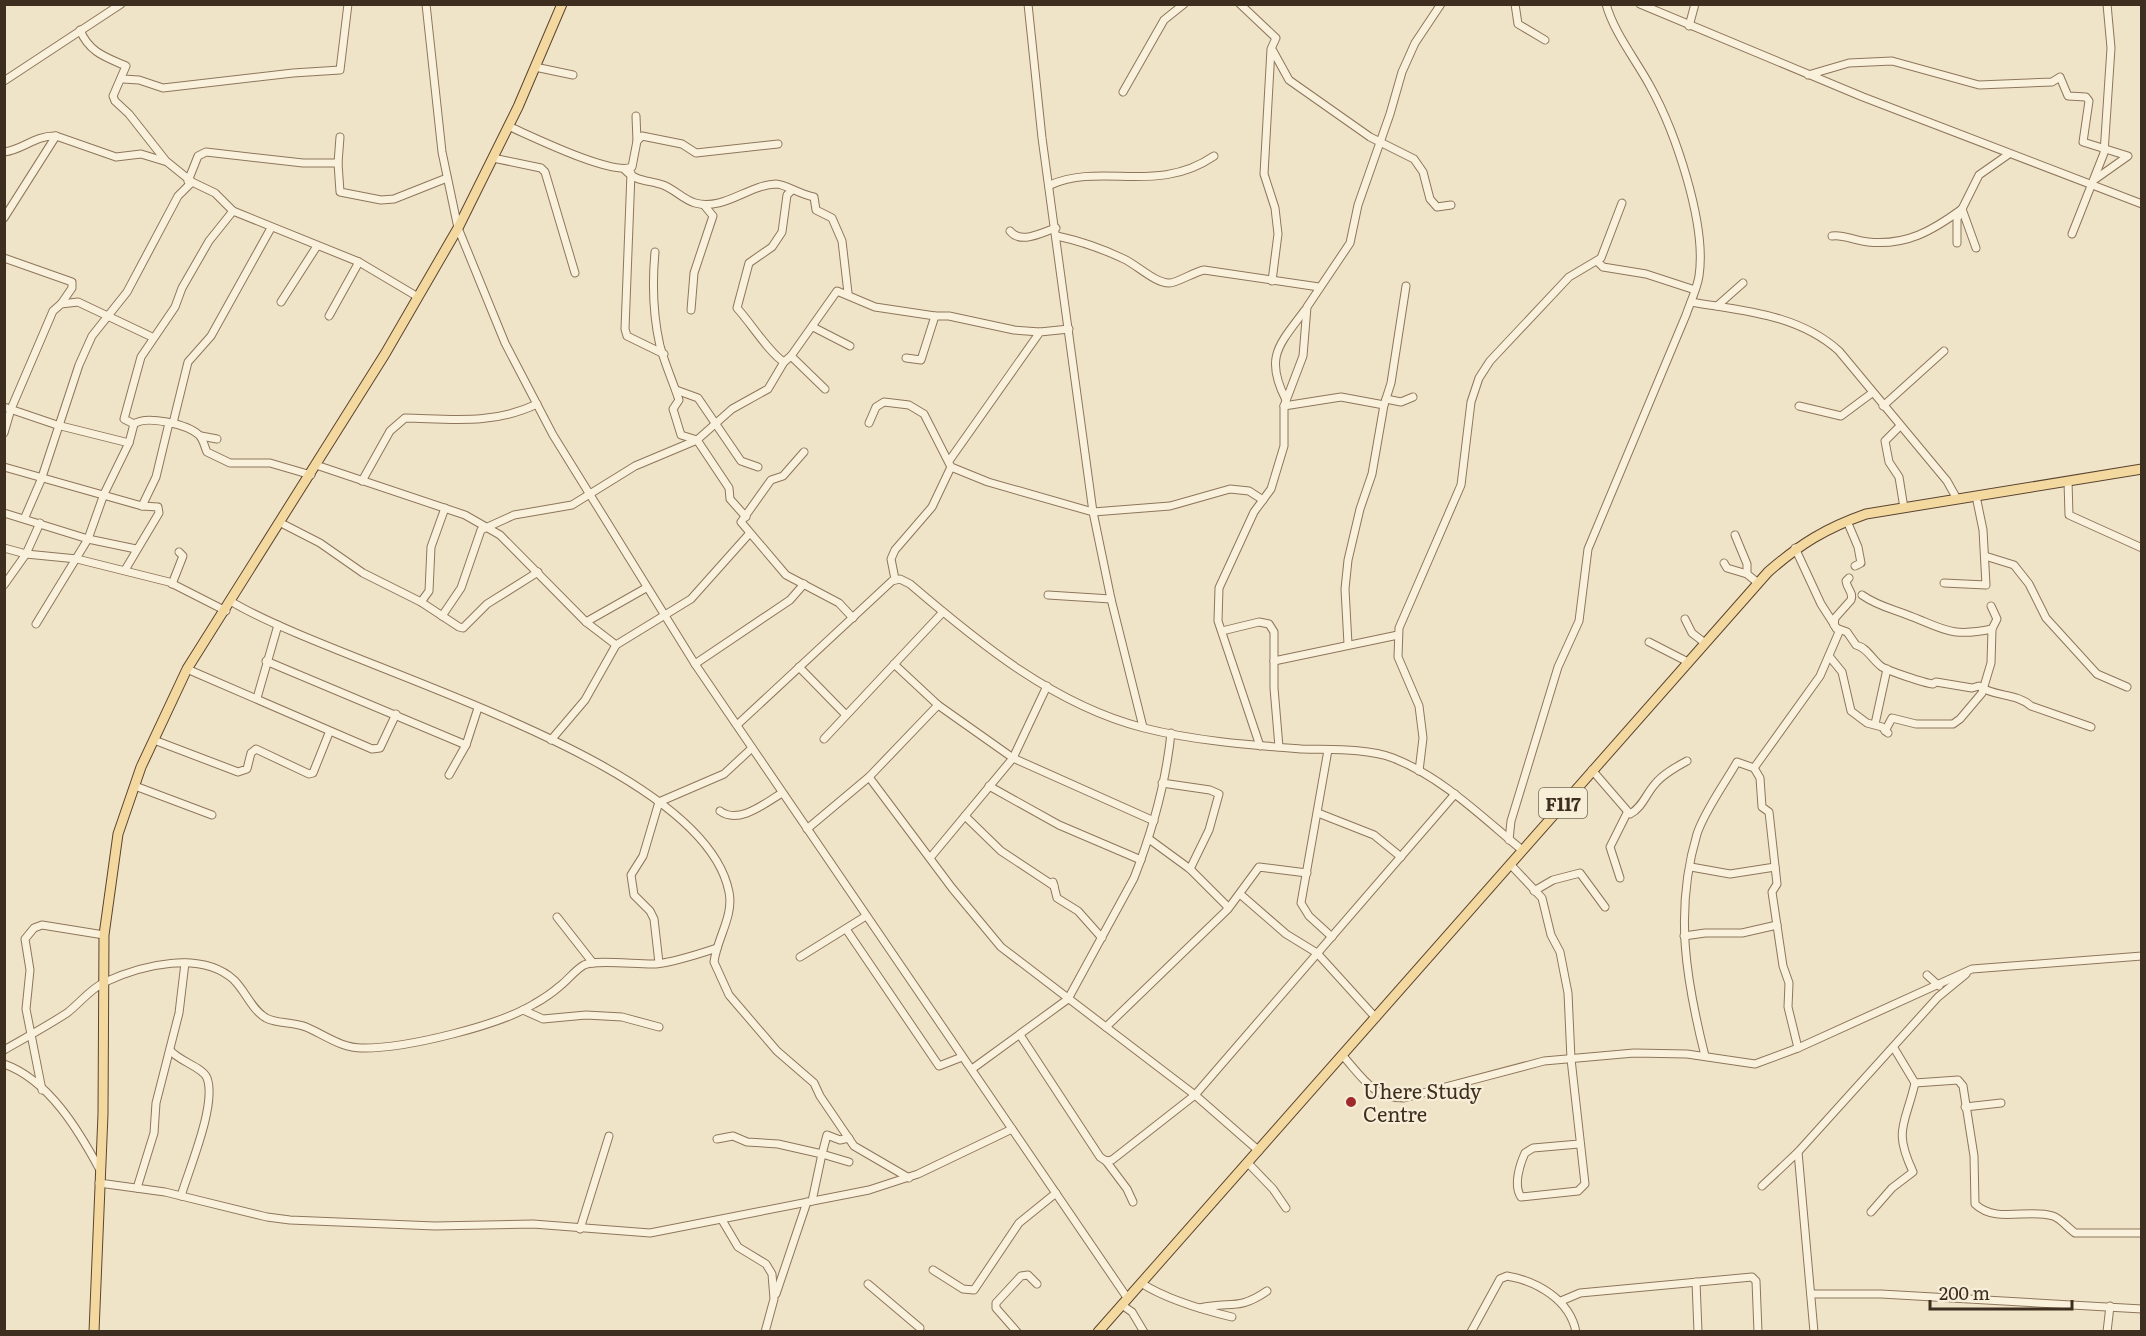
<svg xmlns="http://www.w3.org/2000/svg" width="2146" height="1336" viewBox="0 0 2146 1336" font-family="Literata,serif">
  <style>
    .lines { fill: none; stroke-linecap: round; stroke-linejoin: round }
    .minor-casing { stroke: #8d765c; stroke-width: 9 }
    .major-casing { stroke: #5b4430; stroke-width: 11 }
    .minor { stroke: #faf1dc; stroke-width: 7 }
    .major { stroke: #f3d9a0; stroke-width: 9 }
    .poi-dot { fill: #9e2a2b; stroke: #f7eed8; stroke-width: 2 }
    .labels { text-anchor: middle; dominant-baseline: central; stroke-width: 4.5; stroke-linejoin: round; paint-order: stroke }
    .shield { fill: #f7eed8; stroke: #756857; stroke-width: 1.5 }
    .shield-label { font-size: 18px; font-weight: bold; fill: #3d2e20 }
    .poi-label { font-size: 20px; fill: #3d2e20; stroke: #f7eed8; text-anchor: start }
  </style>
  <rect width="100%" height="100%" fill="#f0e4c8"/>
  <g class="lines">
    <!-- minor casing -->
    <g class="minor-casing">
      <g id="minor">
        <polyline points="426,4 442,152 458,228 505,343 553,435 695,664 1128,1299"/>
        <polyline points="1028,4 1042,138 1093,512 1111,599 1143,727"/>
        <polyline points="1240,4 1276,38 1271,49 1264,174 1275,208 1278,234 1272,281"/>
        <polyline points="1515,4 1518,24 1545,40"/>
        <polyline points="1640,4 1863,97 2142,204"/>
        <polyline points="1689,26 1695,4"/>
        <path d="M 80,30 C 89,52 105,57 126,66 L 113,96 L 115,101 L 129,114 L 166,161 L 192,182 L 215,193 L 233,211 L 359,262 L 418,297"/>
        <polyline points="1273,51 1289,80 1370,137 1414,159 1423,172 1430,199 1437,207 1451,205"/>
        <polyline points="535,67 573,75"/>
        <polyline points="1808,75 1849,63 1892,61 1979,85 2052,82 2060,77 2068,96 2086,97 2089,101 2083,142 2128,156 2094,180"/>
        <polyline points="123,79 139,80 163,88 293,73 340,70 348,4"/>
        <polyline points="4,81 121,4"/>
        <polyline points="1123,92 1164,20 1184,4"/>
        <polyline points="636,116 637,141"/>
        <path d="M 508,126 C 531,136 612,176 632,167 L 637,141 L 642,136 L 682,144 L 696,153 L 778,144"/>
        <path d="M 4,152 C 23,150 35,135 56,136 L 116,157 L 141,154 L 164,161"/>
        <polyline points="493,158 541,168 545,172 575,273"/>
        <polyline points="338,163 340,137"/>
        <path d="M 625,170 C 636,182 649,180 663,185 C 674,189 684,200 695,203 C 724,211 748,185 776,184 C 785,184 801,195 814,197 L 816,210 L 832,218 L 842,241 L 848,293"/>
        <polyline points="631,173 625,329 627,336 664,354"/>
        <polyline points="188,181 198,156 206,152 303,163 338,163 340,192 381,200 394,199 447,178"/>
        <path d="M 1050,185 C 1103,162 1157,195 1214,156"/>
        <polyline points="1962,209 1976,248"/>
        <polyline points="4,218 56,136"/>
        <path d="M 1010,231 C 1021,245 1042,232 1056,228"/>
        <polyline points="2072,234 2104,153 2111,48 2107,4"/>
        <path d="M 1057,236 C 1080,241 1103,249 1124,259 C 1137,265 1155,283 1169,283 C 1175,284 1194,272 1204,270 L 1319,287"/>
        <path d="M 1832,236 C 1843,234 1855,241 1868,242 C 1906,246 1932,231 1962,209"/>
        <polyline points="1957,243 1957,219 1979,175 2009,154"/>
        <path d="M 655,252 C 652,284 653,315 660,346 C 665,364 673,382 679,400 L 673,409 L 681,435 L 697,440 L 729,488 L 730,499 L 746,517"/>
        <polyline points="4,258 72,282 72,288 61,304"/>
        <polyline points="1597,261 1603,267 1646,274 1695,290"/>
        <polyline points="281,302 317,246"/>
        <path d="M 1691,302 C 1743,311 1798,314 1839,351 L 1947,481 L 1957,499"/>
        <polyline points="1717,306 1743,283"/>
        <polyline points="691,310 694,273 713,216 704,205"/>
        <polyline points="329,316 359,262"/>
        <polyline points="813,327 850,346"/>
        <polyline points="906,358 921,360 935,316"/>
        <path d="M 784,362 C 770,354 750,322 737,308 L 749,263 L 772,247 L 782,232 L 787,195 L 792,190"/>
        <polyline points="825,389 791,356 837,291 875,307 935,316 949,316 1014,330 1040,332"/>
        <polyline points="676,390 698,398 741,461 758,467"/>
        <polyline points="1386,399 1401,402 1413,397"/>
        <path d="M 1286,400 C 1264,357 1279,345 1305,310"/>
        <polyline points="1384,405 1391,383 1406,286"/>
        <polyline points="1284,406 1341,397 1384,405 1372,474 1360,509 1348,560 1345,589 1348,644"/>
        <polyline points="1799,406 1841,416 1872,393"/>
        <polyline points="1883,406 1944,351"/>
        <polyline points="4,407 57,425 129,443"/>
        <polyline points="173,423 188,362 211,336 271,228"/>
        <polyline points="869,423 876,407 884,402 909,405 924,414 951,467 988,482 1093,512 1170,506 1230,489 1249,491 1263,500"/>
        <path d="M 134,424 C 146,415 187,424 199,435 C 204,440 204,446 207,452 L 230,463 L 270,463 L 311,475"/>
        <polyline points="1900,426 1885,441 1889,462 1899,477 1904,508"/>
        <polyline points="4,433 11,409 53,311 61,304 78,302 152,337"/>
        <polyline points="201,436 217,439"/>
        <polyline points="804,452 783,476 771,480 741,522 786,575 839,603 853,618"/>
        <polyline points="949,461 1040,332 1069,329"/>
        <polyline points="316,465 465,515 500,535 586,622 616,645"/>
        <polyline points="4,467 142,506 158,507 159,513 125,570"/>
        <path d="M 362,481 L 390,431 L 405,418 C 452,419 493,425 537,404"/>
        <polyline points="2068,481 2069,515 2142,548"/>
        <polyline points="142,506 156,477 169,423"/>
        <polyline points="4,513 88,539 136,549"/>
        <polyline points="25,517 41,480 79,365 92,336 127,292 178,196 192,182"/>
        <polyline points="1847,521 1858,547 1861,563 1855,566"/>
        <polyline points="281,523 320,543 363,573 421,602 459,627 463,628 487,604 538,572"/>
        <polyline points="1735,535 1747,564 1747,574 1758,583"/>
        <polyline points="4,548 26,554 77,559 169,582 226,611"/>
        <polyline points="1985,556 2014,565 2029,584 2046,618 2097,674 2127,687"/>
        <polyline points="1724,563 1727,568 1747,574"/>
        <polyline points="895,579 891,559 895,550 932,507 951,467"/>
        <polyline points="1944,583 1986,585 1983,530 1976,496"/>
        <polyline points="172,584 183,556 179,552"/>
        <polyline points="4,585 26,554 40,523"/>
        <polyline points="1048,595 1111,599"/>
        <path d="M 1862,595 C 1876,605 1889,608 1905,614 C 1943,628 1949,638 1992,629"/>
        <path d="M 232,602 C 341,667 703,758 729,892 C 734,916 717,938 714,962 L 729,995 L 777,1051 L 814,1083 L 820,1096 L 854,1146 L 909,1178"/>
        <polyline points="421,602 429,591 431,547 445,508"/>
        <polyline points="442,616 461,588 481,530 514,515 572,505 635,466 697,440 732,409 768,389 784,362 791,356"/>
        <polyline points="1685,619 1692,633 1705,643"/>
        <polyline points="586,622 646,588"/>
        <polyline points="36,624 88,539 104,494 129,443 134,424 124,419 141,357 175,307 182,288 209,241 233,211"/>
        <path d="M 1834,625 L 1835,618 L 1851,600 C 1854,593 1847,589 1846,581 L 1849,578"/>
        <path d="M 1836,628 L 1847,632 L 1856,645 C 1868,648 1872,660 1882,667 C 1889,671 1924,683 1933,684 L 1936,682 L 1972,688 L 1979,686 C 1994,697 2017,693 2031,706 L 2091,727"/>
        <polyline points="1222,631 1259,622 1269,624 1274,632 1274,688 1279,747"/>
        <polyline points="1649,642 1688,662"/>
        <polyline points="1829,656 1842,672 1851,711 1867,723 1882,727 1888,733"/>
        <polyline points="266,661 466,745"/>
        <polyline points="1274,661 1398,635"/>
        <polyline points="695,664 790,600 804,584"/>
        <polyline points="894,664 938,705 1013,758 1154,821"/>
        <polyline points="799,667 846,715"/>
        <polyline points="187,669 372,749 380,748 396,714"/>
        <polyline points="257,698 278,625"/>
        <polyline points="1875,724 1887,669"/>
        <path d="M 737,725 L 892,581 L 900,579 L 910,584 C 979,643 1054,705 1144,728 C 1195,741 1250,745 1302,749 C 1330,750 1366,748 1393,758 C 1442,777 1482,817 1522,850"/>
        <polyline points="1885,731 1892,718 1916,724 1953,724 1960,719 1982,693 1991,663 1992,629 1997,619 1991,606"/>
        <polyline points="824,739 943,612"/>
        <polyline points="154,740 238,772 247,769 251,753 256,749 309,774 313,773 329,733"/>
        <polyline points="551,740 585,700 616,645 691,599 749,534"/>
        <polyline points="1260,746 1218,621 1219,588 1254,512 1271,489 1284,446 1284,406 1303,356 1307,307 1350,243 1358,205 1390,114 1402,72 1415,43 1441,4"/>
        <polyline points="1328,750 1301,903 1309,916 1332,937"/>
        <polyline points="1754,768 1820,676 1839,632 1821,604 1795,548"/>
        <path d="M 1592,770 L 1630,814 C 1642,808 1646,794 1655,784 C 1663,774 1676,767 1687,761"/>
        <polyline points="1419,771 1423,738 1419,706 1398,657 1399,628 1461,485 1471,402 1479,378 1490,361 1569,277 1601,258 1622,203"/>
        <polyline points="449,775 466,745 478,708"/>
        <polyline points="869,777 952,888 1001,947 1195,1095 1259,1151"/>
        <polyline points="1162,783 1210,790 1219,794 1209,830 1190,869"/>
        <polyline points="135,786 212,815"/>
        <polyline points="989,786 1059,825 1141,860"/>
        <path d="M 720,811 C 739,825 765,803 782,793"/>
        <polyline points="1318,813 1374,835 1401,857"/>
        <polyline points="965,816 1001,851 1054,886"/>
        <polyline points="807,829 869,777 938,705"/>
        <path d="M 1509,840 L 1511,821 L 1558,667 L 1579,621 L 1588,549 L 1686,315 C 1690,303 1697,289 1699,276 C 1707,224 1675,131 1650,86 C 1636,60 1614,33 1606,4"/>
        <polyline points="930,858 1013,758 1047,686"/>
        <path d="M 1510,864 L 1542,898 L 1551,935 L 1560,952 L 1568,993 L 1571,1059 L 1585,1184 L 1578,1191 L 1521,1197 C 1513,1185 1520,1164 1525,1153 L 1533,1148 L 1579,1144"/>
        <polyline points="1691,867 1730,874 1775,867"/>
        <polyline points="1620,878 1610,847 1627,813"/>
        <polyline points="1053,882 1057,898 1078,911 1102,938"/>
        <polyline points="1534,891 1553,880 1580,873 1605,907"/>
        <polyline points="1240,894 1286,934 1317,953 1376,1018"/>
        <polyline points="1228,909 1259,867 1307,873"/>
        <polyline points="557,917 593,963"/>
        <polyline points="846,929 939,1066 962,1057"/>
        <polyline points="1684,936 1705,933 1742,933 1777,925"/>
        <polyline points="800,957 866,916"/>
        <polyline points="659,963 654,919 650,911 634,895 631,875 643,856 659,802 724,774 752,748"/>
        <polyline points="1927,975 1939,986"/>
        <polyline points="523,1010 543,1019 586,1015 622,1017 659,1027"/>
        <polyline points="1106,1027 1227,910 1227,906 1190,869 1149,839"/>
        <polyline points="1020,1035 1100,1157 1106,1161 1112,1160 1195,1095 1455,794"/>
        <path d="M 1894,1048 L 1915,1083 L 1958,1080 L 1963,1086 L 1974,1156 L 1975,1204 C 1996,1224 2028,1208 2053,1216 C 2060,1218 2068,1228 2075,1233 L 2142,1233"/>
        <path d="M 4,1050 C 25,1038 47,1026 67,1013 C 80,1003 90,989 105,982 C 142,965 201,950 234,980 C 246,992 252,1010 266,1018 C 278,1024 294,1022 306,1027 C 325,1035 342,1049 364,1048 C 407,1048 498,1026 534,1004 C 543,999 552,993 560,986 C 568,980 575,970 584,965 C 596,959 639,965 656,964 C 675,962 699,954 717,948"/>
        <path d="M 170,1050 C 178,1061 203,1067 207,1078 C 217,1104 189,1169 181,1196"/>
        <path d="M 1343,1056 C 1362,1077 1373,1098 1404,1098 L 1544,1061 L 1634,1053 L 1687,1054 L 1755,1064 L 1798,1048 L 1972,969 L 2142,956"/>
        <path d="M 1705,1056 C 1686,980 1674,911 1697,834 C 1704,812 1725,783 1737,762 L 1754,768 L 1760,778 L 1762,807 L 1769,812 L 1777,884 L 1772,892 L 1783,966 L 1789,983 L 1788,1007 L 1798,1048"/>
        <path d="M 4,1064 C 49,1080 79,1131 100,1170"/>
        <path d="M 972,1069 L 1068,999 L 1134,878 C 1152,832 1166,782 1171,733"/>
        <polyline points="42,1090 26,1009 30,970 25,939 34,928 42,925 104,935"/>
        <polyline points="1965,1107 2001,1103"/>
        <polyline points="717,1139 733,1136 747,1142 778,1144 822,1154 812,1201"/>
        <polyline points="1106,1161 1127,1189 1133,1202"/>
        <polyline points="849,1162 822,1154 827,1135 840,1140 849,1138"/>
        <polyline points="1248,1163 1273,1189 1286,1208"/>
        <polyline points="99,1183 165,1192 267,1217 290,1220 435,1226 533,1224 650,1233 869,1190 918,1174 1012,1129"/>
        <polyline points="1762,1186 1798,1152"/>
        <polyline points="137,1188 154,1133 156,1103 179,1013 185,963"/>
        <path d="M 1871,1212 L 1892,1188 L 1913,1172 C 1893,1129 1905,1126 1915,1083"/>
        <polyline points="722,1220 738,1247 766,1264 772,1274 774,1299 765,1332"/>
        <polyline points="580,1229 609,1136"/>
        <polyline points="933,1270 963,1289 974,1290 1019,1223 1056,1193"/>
        <polyline points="1696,1282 1698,1332"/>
        <path d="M 1141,1283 C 1166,1299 1203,1310 1232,1317"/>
        <polyline points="868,1284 920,1328"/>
        <polyline points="776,1294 807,1202"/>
        <polyline points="1811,1294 1881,1294 2142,1309"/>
        <polyline points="1561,1301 1580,1293 1752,1277 1756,1281 1758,1332"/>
        <polyline points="1122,1305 1132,1312 1144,1332"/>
        <path d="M 1200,1308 C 1231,1301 1238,1311 1267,1291"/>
        <polyline points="1017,1332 996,1308 996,1303 1021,1276 1028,1275 1037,1284"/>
        <path d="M 1471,1332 L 1500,1279 L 1507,1276 C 1537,1281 1570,1300 1576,1332"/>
        <polyline points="1814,1332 1798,1152 1938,997 1966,974"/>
        <polyline points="2107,1332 2110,1306"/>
      </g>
    </g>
    <!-- major casing -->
    <g class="major-casing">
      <g id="major">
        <polyline points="94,1332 103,1114 104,935 118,834 141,767 187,669 385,354 458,228 518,107 562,4"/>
        <path d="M 1098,1332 L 1768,572 C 1800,544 1826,528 1866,514 L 2142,469"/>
      </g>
    </g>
    <!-- minor -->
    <use href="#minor" class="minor"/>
    <!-- major -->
    <use href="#major" class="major"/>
  </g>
  <!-- markers -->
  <circle class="poi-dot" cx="1351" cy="1102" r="6"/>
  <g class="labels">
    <!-- shield labels -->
    <rect class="shield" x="1539" y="788" width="48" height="30" rx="4.5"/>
    <g class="shield-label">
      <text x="1563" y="803">F117</text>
    </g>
    <!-- poi labels -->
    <g class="poi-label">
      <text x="1363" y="1090">Uhere Study<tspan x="1363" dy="23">Centre</tspan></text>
    </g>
  </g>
  <!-- border -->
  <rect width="2146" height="1336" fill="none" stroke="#3d2e20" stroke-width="12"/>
  <!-- scale -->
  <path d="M1930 1300v9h142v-9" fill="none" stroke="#3d2e20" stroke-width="3"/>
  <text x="1939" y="1300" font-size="18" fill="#3d2e20" stroke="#f7eed8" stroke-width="4.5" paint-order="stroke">200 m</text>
</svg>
